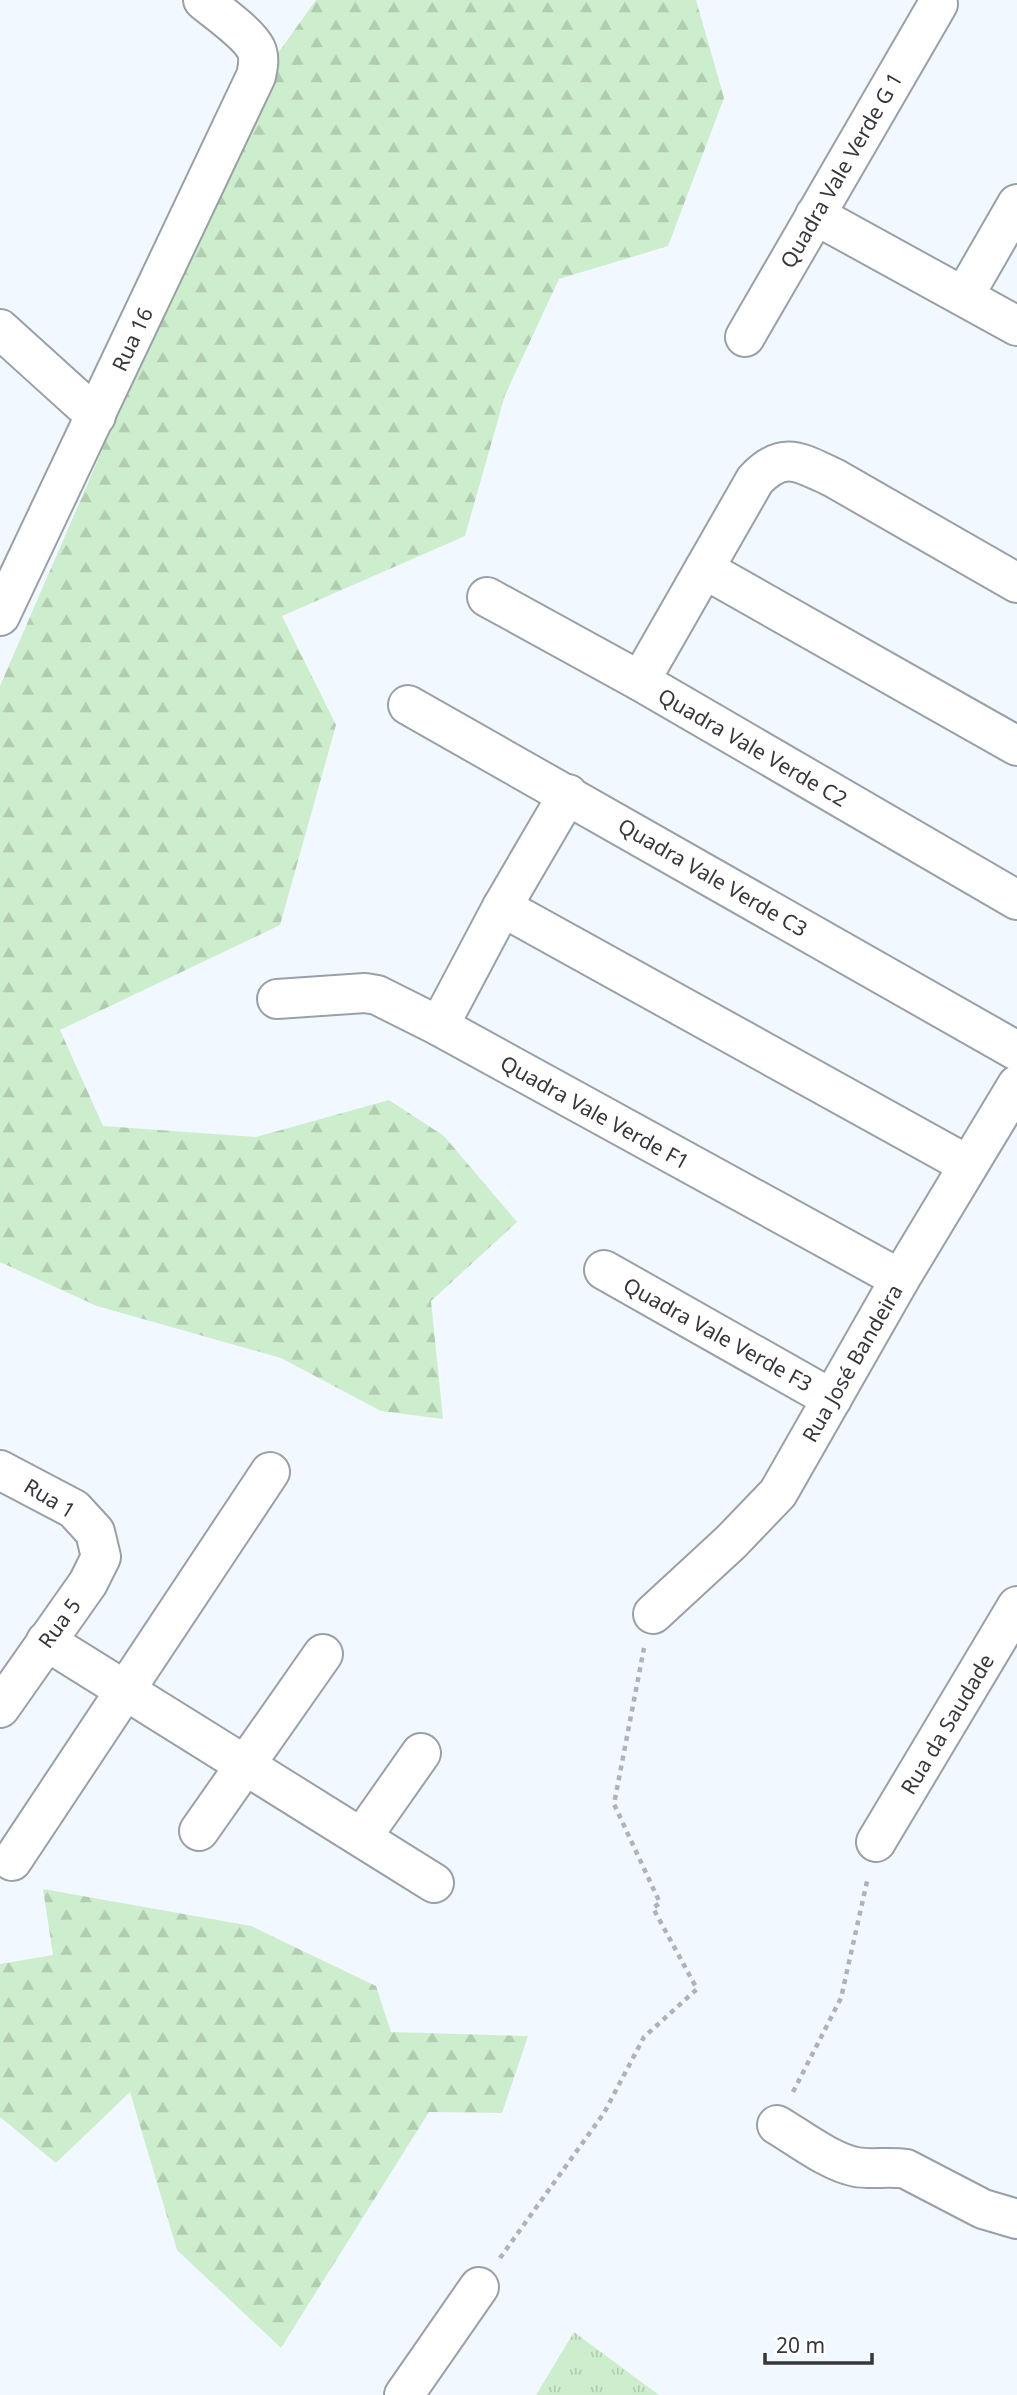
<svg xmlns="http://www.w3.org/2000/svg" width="1017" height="2395" viewBox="0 0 1017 2395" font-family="'Noto Sans',sans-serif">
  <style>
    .grass { fill: url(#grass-tufts) }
    .forest { fill: url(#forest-firs) }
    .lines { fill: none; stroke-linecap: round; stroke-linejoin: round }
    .minor-casing { stroke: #9aa0a7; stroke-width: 42 }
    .path { stroke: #adb3b8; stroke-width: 4.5; stroke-dasharray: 5 5; stroke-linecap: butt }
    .minor { stroke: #fff; stroke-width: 38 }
    .labels { text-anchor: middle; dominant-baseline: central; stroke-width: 7; stroke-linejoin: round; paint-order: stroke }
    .street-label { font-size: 21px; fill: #35373a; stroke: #fff }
  </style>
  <defs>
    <pattern id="grass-tufts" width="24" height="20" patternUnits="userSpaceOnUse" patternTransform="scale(1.75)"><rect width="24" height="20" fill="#cdeecc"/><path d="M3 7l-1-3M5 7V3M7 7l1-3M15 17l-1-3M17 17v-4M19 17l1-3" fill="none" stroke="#b1cdb0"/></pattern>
    <pattern id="forest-firs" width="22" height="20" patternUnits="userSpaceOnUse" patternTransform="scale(1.75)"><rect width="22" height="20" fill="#cdeecc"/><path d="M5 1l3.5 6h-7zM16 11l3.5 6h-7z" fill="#b1cdb0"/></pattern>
  </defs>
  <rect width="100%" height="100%" fill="#f1f8ff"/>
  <!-- grass -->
  <polygon class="grass" points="574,2332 659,2395 536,2395"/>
  <!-- forest -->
  <g class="forest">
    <polygon points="316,0 696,0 724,98 668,246 559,279 505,395 465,536 282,616 336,725 280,925 60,1030 103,1126 256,1137 389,1100 444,1136 517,1222 431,1301 443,1419 381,1411 281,1358 97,1306 0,1262 0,686 268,67"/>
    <polygon points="43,1889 251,1926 376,1986 391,2032 528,2036 502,2113 429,2112 281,2348 177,2250 130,2092 56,2163 0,2117 0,1964 53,1955"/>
  </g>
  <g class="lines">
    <!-- minor casing -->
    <g class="minor-casing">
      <g id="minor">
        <polyline points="815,215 1017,326"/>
        <polyline points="964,296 1017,204"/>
        <polyline points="0,329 96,416"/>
        <polyline points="745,337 938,4"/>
        <polyline points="704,569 1017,746"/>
        <polyline points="487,597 640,681 1017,900"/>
        <path d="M 0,616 L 256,76 C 258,67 260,58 256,49 C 248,33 217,12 203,0"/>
        <path d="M 640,681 L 755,480 C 784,449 801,463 834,478 L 1017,583"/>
        <polyline points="408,705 1017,1051"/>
        <polyline points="502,907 968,1165"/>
        <polyline points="277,999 365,993 377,995 439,1026 900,1279"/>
        <polyline points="439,1026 502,907 568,794"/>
        <polyline points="604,1270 832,1399"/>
        <polyline points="0,1470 74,1509 95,1532 101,1557 88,1583 0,1708"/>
        <polyline points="653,1614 731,1542 778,1493 900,1279 1017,1085"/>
        <polyline points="46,1641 434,1883"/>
        <polyline points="199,1831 323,1654"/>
        <polyline points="362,1837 421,1753"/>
        <polyline points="876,1842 1017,1606"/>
        <polyline points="12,1861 270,1472"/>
        <path d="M 777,2125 C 799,2138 830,2162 856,2167 C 872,2170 889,2166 906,2169 L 983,2209 L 1017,2219"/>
        <polyline points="404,2395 479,2287"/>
      </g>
    </g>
    <!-- path -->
    <g class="path">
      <polyline points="793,2092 841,1998 868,1877"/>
      <polyline points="500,2258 604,2113 644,2037 697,1989 653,1908 660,1903 614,1804 644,1648"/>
    </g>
    <!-- minor -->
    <use href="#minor" class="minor"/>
  </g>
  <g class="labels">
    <!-- street labels -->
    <g class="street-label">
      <text transform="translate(841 170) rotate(-60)">Quadra Vale Verde G 1</text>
      <text transform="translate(132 339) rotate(-65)">Rua 16</text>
      <text transform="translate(753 747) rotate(30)">Quadra Vale Verde C2</text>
      <text transform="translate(713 877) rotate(30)">Quadra Vale Verde C3</text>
      <text transform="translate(595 1112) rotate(29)">Quadra Vale Verde F1</text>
      <text transform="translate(718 1334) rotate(29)">Quadra Vale Verde F3</text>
      <text transform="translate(852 1363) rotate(-60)">Rua José Bandeira</text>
      <text transform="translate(50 1498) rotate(31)">Rua 1</text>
      <text transform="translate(59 1623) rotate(-54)">Rua 5</text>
      <text transform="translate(947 1724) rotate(-59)">Rua da Saudade</text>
    </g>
  </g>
  <!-- scale -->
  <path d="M765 2353v10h107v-10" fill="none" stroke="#35373a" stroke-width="3.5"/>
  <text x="776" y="2353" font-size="21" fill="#35373a" stroke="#ffffff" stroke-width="5" paint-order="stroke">20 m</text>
</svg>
